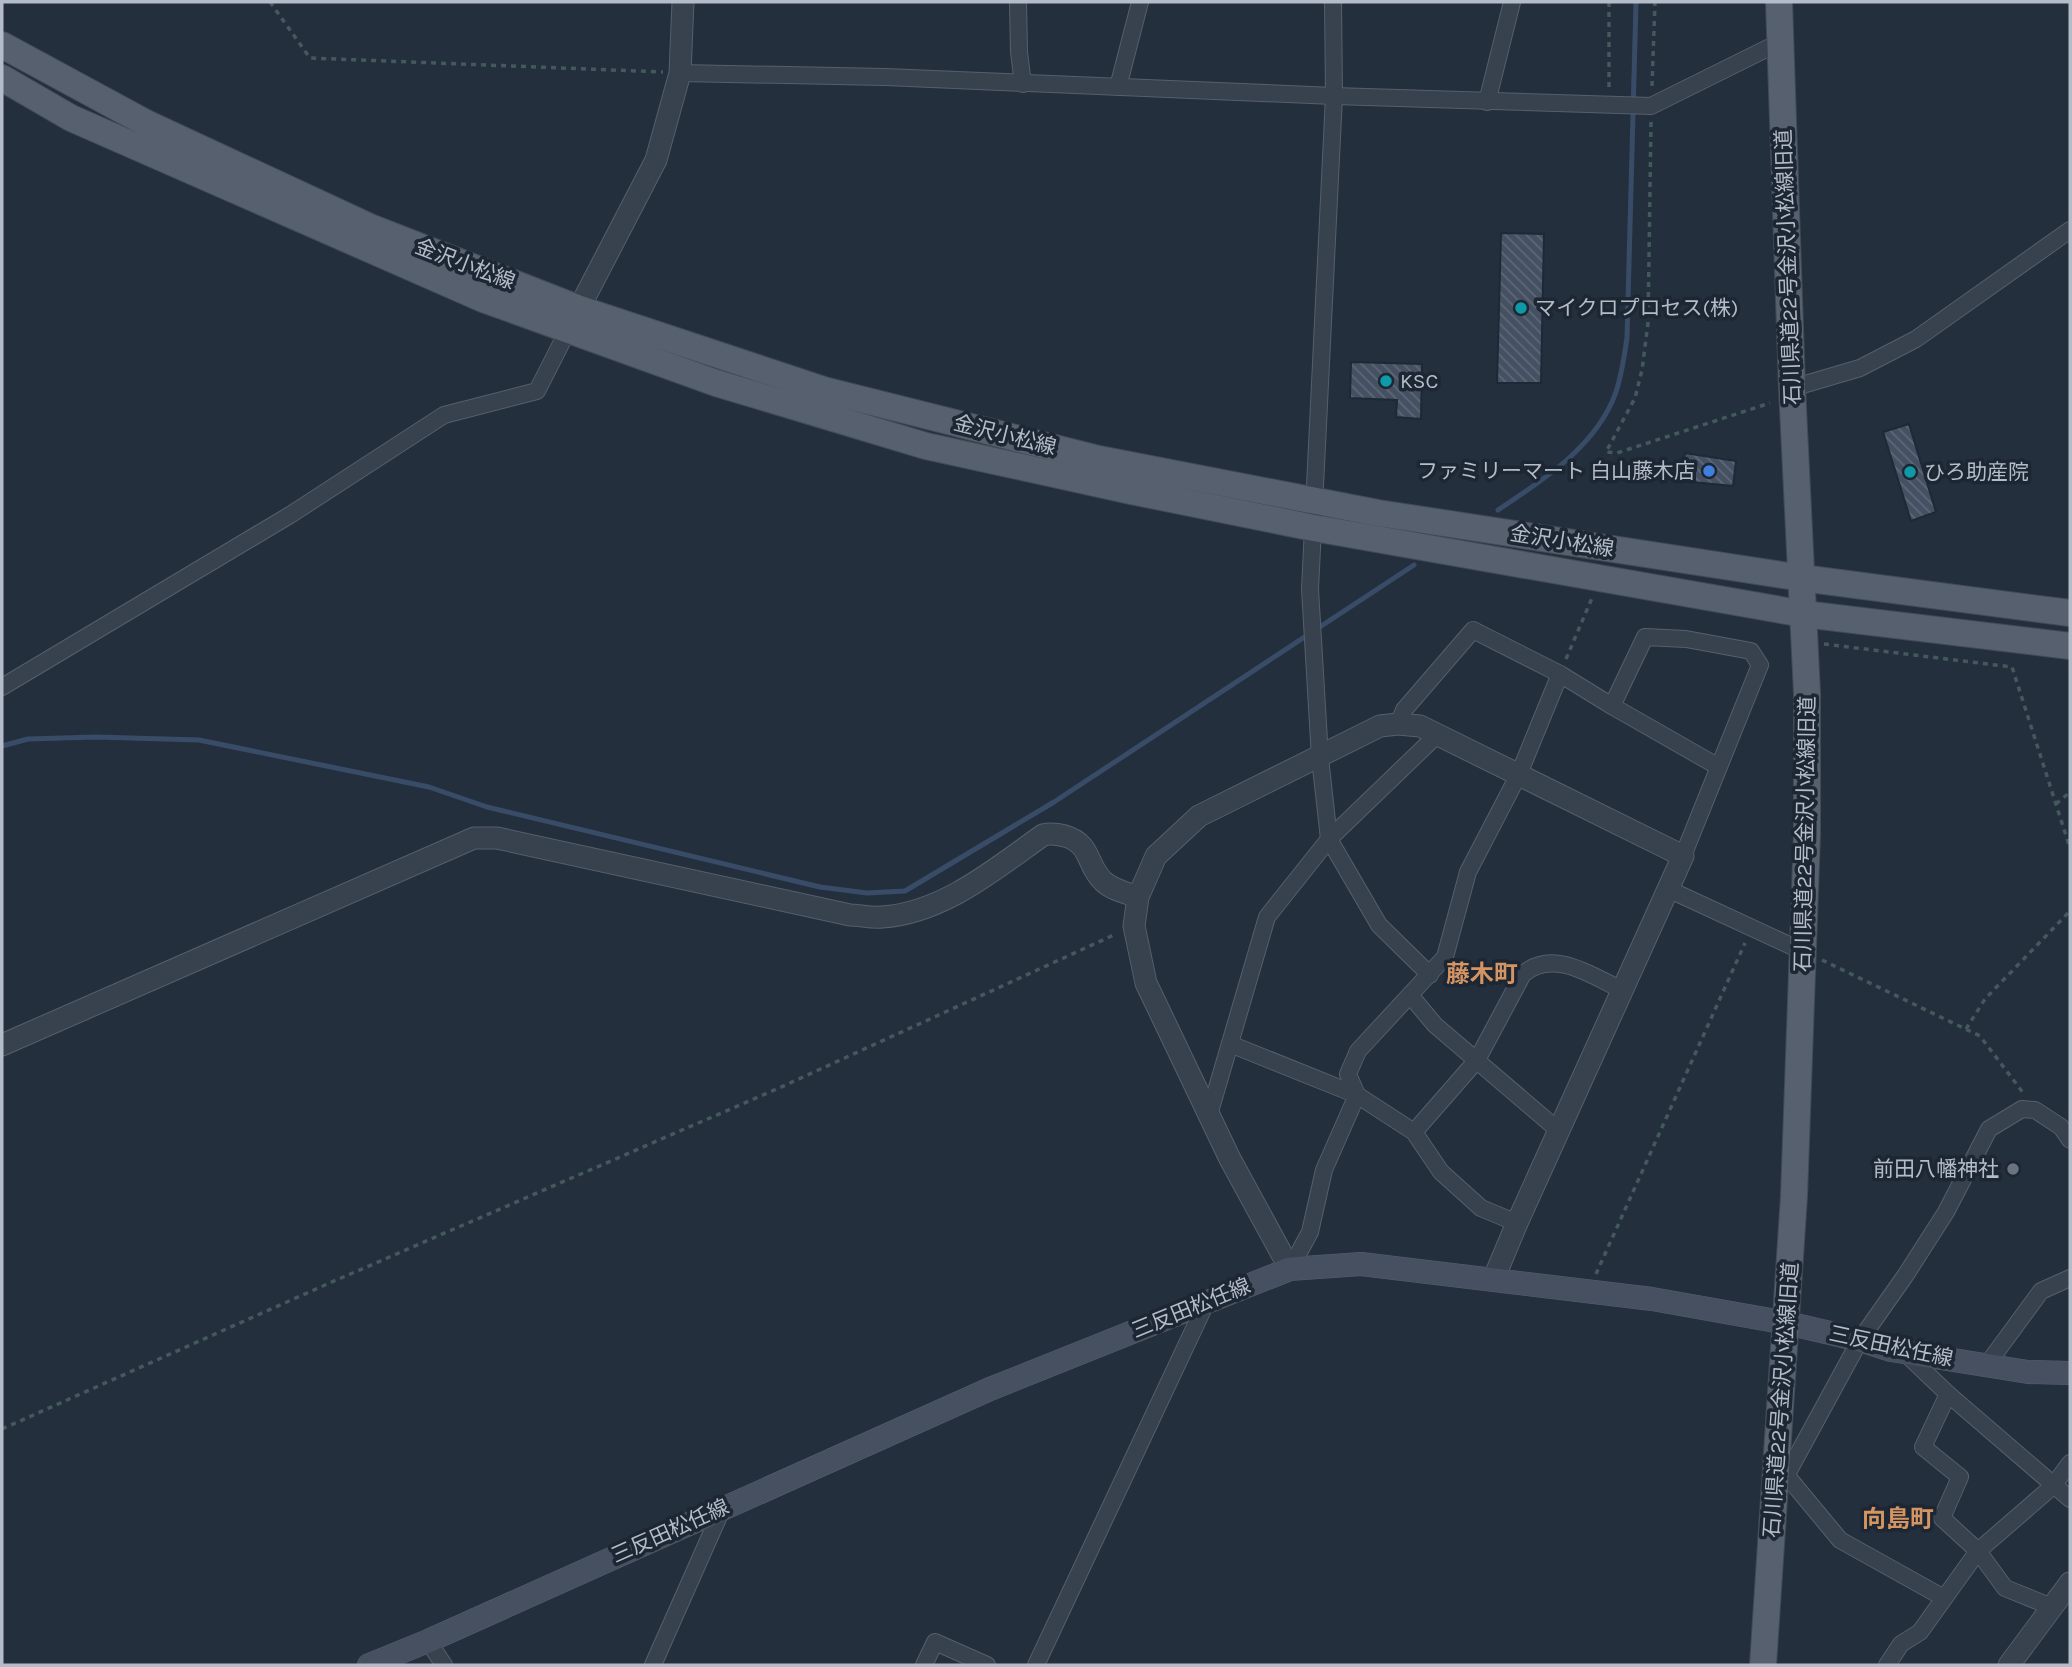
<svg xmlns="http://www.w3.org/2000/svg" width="2072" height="1667" viewBox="0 0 2072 1667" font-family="Karla,'Noto Sans JP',sans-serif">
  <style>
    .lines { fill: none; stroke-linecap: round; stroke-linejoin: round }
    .stream { stroke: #394c67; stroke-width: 5 }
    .building { fill: url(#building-back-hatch); stroke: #1f2835; stroke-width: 2 }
    .minor-casing { stroke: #565f6c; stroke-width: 18 }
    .tertiary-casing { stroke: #565f6c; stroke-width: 23 }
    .secondary-casing { stroke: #565f6c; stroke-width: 24 }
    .primary-casing { stroke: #414a57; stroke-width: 28 }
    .path { stroke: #44595c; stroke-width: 3.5; stroke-dasharray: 5 5; stroke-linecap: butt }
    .minor { stroke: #38414e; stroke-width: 16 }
    .tertiary { stroke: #38414e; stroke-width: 21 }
    .secondary { stroke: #465061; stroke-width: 23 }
    .primary { stroke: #56606e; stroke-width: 26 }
    .culture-dot { fill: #0f9aa8; stroke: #1d2633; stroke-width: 2.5 }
    .shop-dot { fill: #3f7fe0; stroke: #1d2633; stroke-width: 2.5 }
    .worship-dot { fill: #6b7280; stroke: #1d2633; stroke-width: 2.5 }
    .labels { text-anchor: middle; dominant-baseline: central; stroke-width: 7; stroke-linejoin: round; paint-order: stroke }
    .street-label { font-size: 21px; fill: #b4bcc9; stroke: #1d2633 }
    .poi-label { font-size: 21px; fill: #b4bcc9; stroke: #1d2633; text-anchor: start }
    .quarter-label { font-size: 24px; font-weight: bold; fill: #d59563; stroke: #1d2633 }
  </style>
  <defs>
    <pattern id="building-back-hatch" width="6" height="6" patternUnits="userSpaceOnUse" patternTransform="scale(1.75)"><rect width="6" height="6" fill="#455162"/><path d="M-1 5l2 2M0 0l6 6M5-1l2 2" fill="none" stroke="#5d6877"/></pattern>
  </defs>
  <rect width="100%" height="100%" fill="#242f3e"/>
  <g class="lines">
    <!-- stream -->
    <g class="stream">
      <path d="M 1498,510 C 1543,480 1597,446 1616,392 C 1622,374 1624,357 1627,338 L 1636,2"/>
      <polyline points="2,746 28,739 96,737 199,740 429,787 487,807 820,887 867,893 905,891 1054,802 1414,565"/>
    </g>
  </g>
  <!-- building -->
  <g class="building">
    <polygon points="1501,233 1544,234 1541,383 1497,383"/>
    <polygon points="1351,362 1422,364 1421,419 1396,417 1397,400 1350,398"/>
    <polygon points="1909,424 1936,512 1911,521 1883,432"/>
    <polygon points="1685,453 1736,461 1733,486 1682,481"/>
  </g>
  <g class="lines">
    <!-- minor casing -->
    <g class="minor-casing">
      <g id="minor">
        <polyline points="1018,2 1019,52 1023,84"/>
        <polyline points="1333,2 1334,96 1310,589 1320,758 1329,839 1379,925 1430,975"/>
        <polyline points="680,73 885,77 1334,96 1651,106 1780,42"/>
        <polyline points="1118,87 1140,2"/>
        <polyline points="1487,102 1512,2"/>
        <polyline points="1792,388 1860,368 1916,339 2070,230"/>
        <polyline points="2,687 290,515 444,415 537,391 567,332"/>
        <polyline points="1398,724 1404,710 1473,630 1560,674 1612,706"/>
        <polyline points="1683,856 1760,665 1751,651 1686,639 1645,637 1612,706 1717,766"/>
        <polyline points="1668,889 1804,952"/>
        <polyline points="1410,995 1435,1025 1558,1130"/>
        <polyline points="1230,1044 1357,1095 1414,1132 1441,1172 1481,1208 1517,1223"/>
        <polyline points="1209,1115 1267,917 1329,839 1438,734"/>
        <path d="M 1414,1132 L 1477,1060 L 1523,974 C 1554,948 1592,976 1622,990"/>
        <polyline points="1290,1269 1310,1232 1324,1170 1357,1095 1348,1074 1358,1051 1445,957 1468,872 1519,774 1560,674"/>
        <polyline points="1904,1352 1948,1394 1923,1447 1960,1477 1942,1518 1978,1551 2005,1588 2052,1607"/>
        <polyline points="1986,1366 2041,1291 2070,1278"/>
        <polyline points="1948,1394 2070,1499"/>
        <polyline points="1782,1470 1840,1540 1944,1598"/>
        <polyline points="1786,1476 1860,1340 1905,1276 1946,1212 1989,1129 2022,1109 2035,1110 2061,1127 2070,1140"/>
        <polyline points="428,1641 444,1665"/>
        <polyline points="653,1665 723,1507"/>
        <polyline points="924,1665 935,1642 987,1665"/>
        <polyline points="1036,1665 1207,1301"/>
        <polyline points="1887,1665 1901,1644 1920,1632 1978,1551 2053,1486 2070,1463"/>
      </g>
    </g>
    <!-- tertiary casing -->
    <g class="tertiary-casing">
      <g id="tertiary">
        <polyline points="573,320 656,160 680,73 683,2"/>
        <path d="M 2,1045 L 474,838 L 497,838 L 850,915 C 860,915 871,918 882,917 C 943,913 995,869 1043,835 C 1051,833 1057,834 1065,836 C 1092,844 1086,865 1103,881 C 1112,890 1127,893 1138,897"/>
        <polyline points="1290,1269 1230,1159 1146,983 1134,926 1138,897 1156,856 1199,816 1380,726 1398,724 1420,726 1683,856 1517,1223 1494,1278"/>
        <polyline points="2009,1665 2070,1583"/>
      </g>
    </g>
    <!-- secondary casing -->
    <g class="secondary-casing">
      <polyline id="secondary" points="369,1665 428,1641 990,1389 1290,1269 1361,1264 1652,1299 1787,1323 1860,1340 1891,1350 2028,1372 2070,1373"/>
    </g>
    <!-- primary casing -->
    <g class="primary-casing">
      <g id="primary">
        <polyline points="2,45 146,123 370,227 580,309 824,390 1099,459 1378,513 1802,578 2070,613"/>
        <polyline points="2,78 71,118 483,299 716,383 926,446 1131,491 1314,528 1804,614 2070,646"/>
        <polyline points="1763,1665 1794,1196 1807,834 1807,693 1792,388 1779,2"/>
      </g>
    </g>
    <!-- path -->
    <g class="path">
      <polyline points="270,2 310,58 663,72"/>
      <polyline points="1609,2 1609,91"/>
      <polyline points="1652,86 1655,2"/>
      <polyline points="1651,122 1648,323 1642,370 1635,398 1606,452 1617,453 1770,403"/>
      <polyline points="1824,644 2012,667 2070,848"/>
      <polyline points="1566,659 1592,598"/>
      <polyline points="2056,804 2070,792"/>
      <polyline points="1822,960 1980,1036 2024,1094"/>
      <polyline points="1966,1029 1985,999 2070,911"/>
      <polyline points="1596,1274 1745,943"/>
      <polyline points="2,1429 325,1285 779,1088 1116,934"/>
    </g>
    <!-- minor -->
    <use href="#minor" class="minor"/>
    <!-- tertiary -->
    <use href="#tertiary" class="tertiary"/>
    <!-- secondary -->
    <use href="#secondary" class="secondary"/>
    <!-- primary -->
    <use href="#primary" class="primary"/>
  </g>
  <!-- markers -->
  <g class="culture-dot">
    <circle cx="1521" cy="308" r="7"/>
    <circle cx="1386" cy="381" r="7"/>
    <circle cx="1910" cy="472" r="7"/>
  </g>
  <circle class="shop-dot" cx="1709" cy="471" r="7"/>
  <circle class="worship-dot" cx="2013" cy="1169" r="7"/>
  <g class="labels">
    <!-- street labels -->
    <g class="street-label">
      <text transform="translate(465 264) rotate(21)">金沢小松線</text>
      <text transform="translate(1788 267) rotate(-92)">石川県道22号金沢小松線旧道</text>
      <text transform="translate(1005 435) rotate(14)">金沢小松線</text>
      <text transform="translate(1562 541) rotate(9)">金沢小松線</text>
      <text transform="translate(1805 834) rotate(-89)">石川県道22号金沢小松線旧道</text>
      <text transform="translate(1191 1308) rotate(-22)">三反田松任線</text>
      <text transform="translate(1891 1346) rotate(12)">三反田松任線</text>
      <text transform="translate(1781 1400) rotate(-86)">石川県道22号金沢小松線旧道</text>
      <text transform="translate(670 1531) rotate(-24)">三反田松任線</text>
    </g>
    <!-- poi labels -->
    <g class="poi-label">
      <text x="1535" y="308">マイクロプロセス(株)</text>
      <text x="1400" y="381">KSC</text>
      <text x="1695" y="471" text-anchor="end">ファミリーマート 白山藤木店</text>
      <text x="1924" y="472">ひろ助産院</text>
      <text x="1999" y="1169" text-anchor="end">前田八幡神社</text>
    </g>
    <!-- quarter labels -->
    <g class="quarter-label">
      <text x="1482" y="974">藤木町</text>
      <text x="1898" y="1519">向島町</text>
    </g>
  </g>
  <!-- border -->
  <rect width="2072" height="1667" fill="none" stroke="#b4bcc9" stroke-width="7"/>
</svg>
